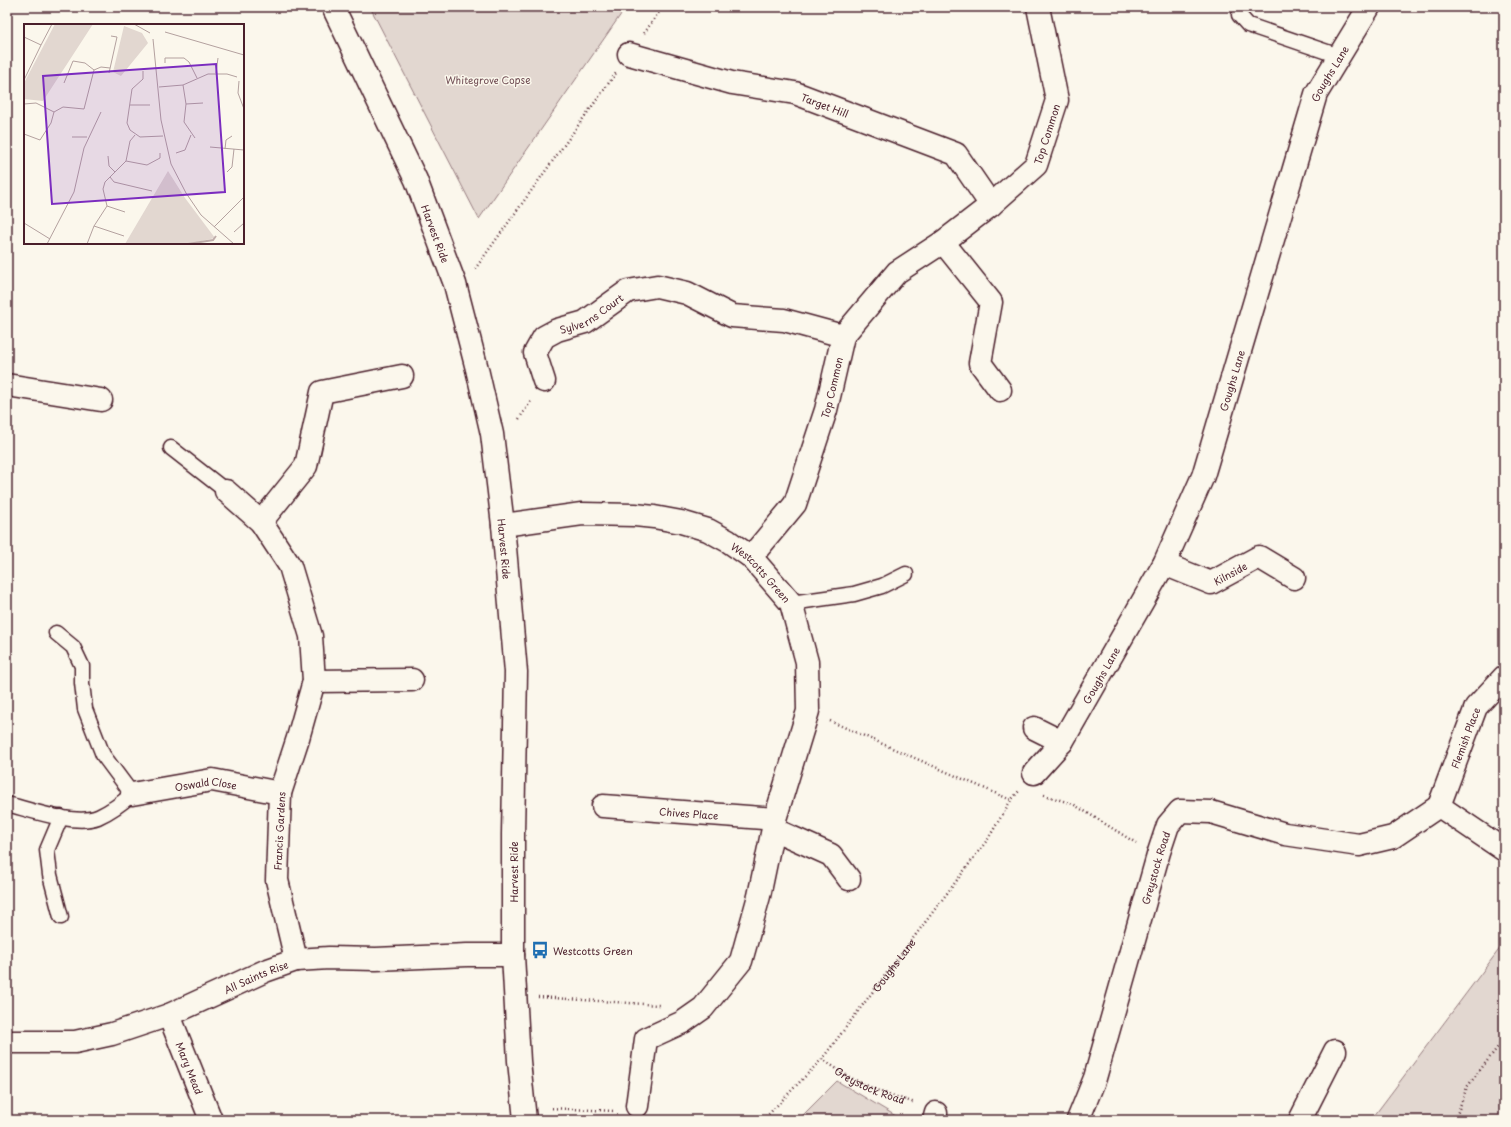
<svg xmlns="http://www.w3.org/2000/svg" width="1511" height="1127" viewBox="0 0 1511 1127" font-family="'Playpen Sans',sans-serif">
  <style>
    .green { fill: #e2d7d0; stroke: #967b7e }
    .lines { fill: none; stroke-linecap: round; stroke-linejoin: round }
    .lane-casing { stroke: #4a1f2b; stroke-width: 17 }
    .street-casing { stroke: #4a1f2b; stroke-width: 25 }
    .secondary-casing { stroke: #4a1f2b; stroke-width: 25 }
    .path { stroke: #4a1f2b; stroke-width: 2.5; stroke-dasharray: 1 3; stroke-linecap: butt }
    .lane { stroke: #fbf7ec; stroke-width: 14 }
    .street { stroke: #fbf7ec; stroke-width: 22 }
    .secondary { stroke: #fbf7ec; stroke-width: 22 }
    .labels { text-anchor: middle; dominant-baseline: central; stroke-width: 3; stroke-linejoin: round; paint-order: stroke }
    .street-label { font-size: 10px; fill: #4a1f2b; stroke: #fbf7ec }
    .park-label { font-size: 10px; fill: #704d54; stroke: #fbf7ec }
    .poi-label { font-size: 10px; fill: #4a1f2b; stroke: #fbf7ec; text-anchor: start }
    .inset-river { fill: none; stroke: #bfadaa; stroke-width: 2 }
    .inset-road { fill: none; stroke: #b4a19f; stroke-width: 1 }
    .view { fill: #7b2cbf; fill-opacity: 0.15; stroke: #7b2cbf; stroke-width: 2 }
    .inset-edge { fill: none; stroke: #4a1f2b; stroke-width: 2 }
  </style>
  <rect width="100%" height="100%" fill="#fbf7ec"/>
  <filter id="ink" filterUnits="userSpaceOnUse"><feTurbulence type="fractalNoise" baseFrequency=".025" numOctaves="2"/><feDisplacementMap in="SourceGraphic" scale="8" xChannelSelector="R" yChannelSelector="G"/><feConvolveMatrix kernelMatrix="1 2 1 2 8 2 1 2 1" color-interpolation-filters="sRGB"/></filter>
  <g filter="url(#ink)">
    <!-- green -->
    <g class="green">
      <polygon points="370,7 626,7 479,219"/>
      <polygon points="1504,943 1504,1120 1371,1120"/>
      <polygon points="837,1081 901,1119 901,1120 798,1120"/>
    </g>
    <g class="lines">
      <!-- lane casing -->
      <g class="lane-casing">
        <g id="lane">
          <polyline points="1239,15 1248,25 1339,56"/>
          <polyline points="171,448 226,491"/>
          <polyline points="791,603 854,594 882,586 906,574"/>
          <path d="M 7,804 C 31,810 75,826 98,817 C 111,811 121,804 132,794 L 103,755 L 85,709 L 82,683 L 82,666 L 73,647 L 56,633"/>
          <polyline points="61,917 50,875 47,850 61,817"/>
        </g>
      </g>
      <!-- street casing -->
      <g class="street-casing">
        <g id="street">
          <path id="s3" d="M 629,54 L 732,83 L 795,93 L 956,154 L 991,205"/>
          <polyline points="943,242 991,302 980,363 1000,390"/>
          <path id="s4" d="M 544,381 L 535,353 L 544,337 L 557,330 L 585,322 L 628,291 L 657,286 L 687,293 L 732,316 L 784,320 L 843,336"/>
          <polyline points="7,385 101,400"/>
          <polyline points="226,491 261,522 290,566 311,636 314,681 298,738 280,793 277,880 296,960"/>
          <polyline points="261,522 306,466 322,392 402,376"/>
          <path id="s5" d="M 503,525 L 582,514 L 635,515 L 654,517 L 681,522 L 708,530 L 728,541 L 751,557 L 791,603 L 807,662 L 808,711 L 775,819 L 759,896 L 741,961 L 703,1008 L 683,1022 L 646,1039 L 637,1106"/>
          <path id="s6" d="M 751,557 L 795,504 L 826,410 L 843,336 L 897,272 L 943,242 L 991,205 L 1036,165 L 1057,100 L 1038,7"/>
          <path id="s7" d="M 1164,564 L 1211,583 L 1259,557 L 1294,578"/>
          <polyline points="314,681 412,680"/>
          <polyline points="1034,728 1062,742"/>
          <path id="s8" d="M 1034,773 L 1062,742 L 1164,564 L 1203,476 L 1316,94 L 1369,7"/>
          <path id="s9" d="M 132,794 L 212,780 L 280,793"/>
          <path id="s10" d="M 603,806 L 775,819"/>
          <path id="s11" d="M 1439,806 L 1476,707 L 1504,677"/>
          <polyline points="1439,806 1504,850"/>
          <polyline points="773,829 831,855 849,879"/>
          <path id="s12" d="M 169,1015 L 211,1120"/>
          <path id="s13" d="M 7,1042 L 75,1042 L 112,1034 L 169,1015 L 265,971 L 296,960 L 329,958 L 376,959 L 467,955 L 513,955"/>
          <polyline points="934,1120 936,1113"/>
          <path id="s14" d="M 1078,1120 L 1095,1078 L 1159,852 L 1168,825 L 1180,811 L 1211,812 L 1285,834 L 1359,845 L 1393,837 L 1439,806"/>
          <polyline points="1300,1120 1335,1051"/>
        </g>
      </g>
      <!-- secondary casing -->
      <g class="secondary-casing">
        <g id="secondary">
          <path id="s15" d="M 333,7 L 416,180 L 455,284 L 477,369 L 492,434 L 503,525 L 516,672 L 513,834 L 513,955 L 519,1061 L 525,1120"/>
        </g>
      </g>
      <!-- path -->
      <g class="path">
        <polyline points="644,33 663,7"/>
        <polyline points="475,269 616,73"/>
        <polyline points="519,419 531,401"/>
        <polyline points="830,721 1011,800"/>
        <polyline points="1044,795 1073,804 1136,843"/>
        <polyline points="538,997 659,1005"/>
        <path id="s1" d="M 822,1059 L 849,1077 L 876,1090 L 915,1103"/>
        <polyline points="548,1108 615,1111"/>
        <path id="s2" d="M 763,1120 L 822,1059 L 988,839 L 1011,800 L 1019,791"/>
        <polyline points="1455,1120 1467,1087 1504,1039"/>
      </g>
      <!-- lane -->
      <use href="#lane" class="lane"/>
      <!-- street -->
      <use href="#street" class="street"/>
      <!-- secondary -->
      <use href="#secondary" class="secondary"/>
    </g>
  </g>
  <!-- icons -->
  <defs>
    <g id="bus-bare" transform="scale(1.38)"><path d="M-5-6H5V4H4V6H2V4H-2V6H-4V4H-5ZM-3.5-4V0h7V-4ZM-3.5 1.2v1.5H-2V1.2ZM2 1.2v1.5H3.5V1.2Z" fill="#1f6fb2" stroke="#fbf7ec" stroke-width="2.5" paint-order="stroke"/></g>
  </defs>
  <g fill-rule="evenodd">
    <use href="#bus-bare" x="540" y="950"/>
  </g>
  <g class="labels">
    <!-- street labels -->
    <g class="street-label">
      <text stroke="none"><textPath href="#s8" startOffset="766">Goughs Lane</textPath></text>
      <text stroke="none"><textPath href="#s3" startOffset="203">Target Hill</textPath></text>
      <text stroke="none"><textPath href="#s6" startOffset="536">Top Common</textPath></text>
      <text stroke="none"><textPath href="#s15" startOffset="249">Harvest Ride</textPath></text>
      <text stroke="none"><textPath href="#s4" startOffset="101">Sylverns Court</textPath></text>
      <text stroke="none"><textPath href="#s8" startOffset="443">Goughs Lane</textPath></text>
      <text stroke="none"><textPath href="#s6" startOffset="191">Top Common</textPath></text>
      <text stroke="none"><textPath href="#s15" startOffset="573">Harvest Ride</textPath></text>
      <text stroke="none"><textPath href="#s7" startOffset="72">Kilnside</textPath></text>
      <text stroke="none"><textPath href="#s5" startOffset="276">Westcotts Green</textPath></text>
      <text stroke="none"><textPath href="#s8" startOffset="119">Goughs Lane</textPath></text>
      <text stroke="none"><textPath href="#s11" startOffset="73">Flemish Place</textPath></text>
      <text stroke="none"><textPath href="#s9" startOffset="75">Oswald Close</textPath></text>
      <text stroke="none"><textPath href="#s10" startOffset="86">Chives Place</textPath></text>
      <text transform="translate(279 831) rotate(-87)">Francis Gardens</text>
      <text stroke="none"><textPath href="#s14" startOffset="264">Greystock Road</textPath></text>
      <text transform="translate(513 872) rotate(-90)">Harvest Ride</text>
      <text stroke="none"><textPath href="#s2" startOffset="203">Goughs Lane</textPath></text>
      <text stroke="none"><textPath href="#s13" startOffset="261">All Saints Rise</textPath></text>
      <text stroke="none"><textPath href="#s12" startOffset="57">Mary Mead</textPath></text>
      <text stroke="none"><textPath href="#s1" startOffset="55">Greystock Road</textPath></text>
    </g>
    <!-- park labels -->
    <g class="park-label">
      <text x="488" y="79">Whitegrove Copse</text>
    </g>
    <!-- poi labels -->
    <g class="poi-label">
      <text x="553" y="950">Westcotts Green</text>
    </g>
  </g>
  <!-- overview -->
  <g transform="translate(24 24)">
    <rect width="220" height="220" fill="#fbf7ec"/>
    <path d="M 31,0 L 69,0 L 19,77 L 0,75 L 0,59 ZM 100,2 L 118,9 L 124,19 L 97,52 L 89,48 ZM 144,147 L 161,174 L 191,214 L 164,220 L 101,220 Z" fill="#e2d7d0"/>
    <path class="inset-river" d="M 164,220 L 189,216 L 192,212"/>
    <path class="inset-road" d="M 110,0 L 126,9M 141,8 L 220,31M 0,13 L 17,21M 129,15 L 137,96 L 147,140 L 162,169 L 177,191 L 210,220M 17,21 L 28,0M 141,39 L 141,34 L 160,34 L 165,38 L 173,54M 119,47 L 119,55 L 108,65 L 103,99 L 106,106 L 116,113 L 139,112M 85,49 L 93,13 L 87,12M 192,49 L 194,34M 0,56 L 17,21M 215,57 L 214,69 L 220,85M 40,59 L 49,37 L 61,39 L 70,46M 159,61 L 162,80 L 160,98 L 171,114M 135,63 L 159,61 L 184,50 L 203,50 L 213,53M 0,80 L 12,79 L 30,88M 162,80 L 179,79M 106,81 L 126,81M 30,88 L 39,83 L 60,85 L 70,46 L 77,43 L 86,44M 0,110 L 16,116 L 27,99 L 30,88M 48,113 L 63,113M 186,123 L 220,126M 201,125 L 202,116 L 208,112M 152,129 L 161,126 L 167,111M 84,132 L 85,142 L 91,148M 102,137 L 123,141 L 136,134 L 136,129M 203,148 L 208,143 L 210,125M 86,153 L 90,158 L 128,167M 83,182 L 101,188M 0,199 L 26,215M 70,202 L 100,212M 190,203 L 220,173M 210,208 L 220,199M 23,220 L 50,168 L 60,124 L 77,88M 63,220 L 70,202 L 83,182 L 79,165 L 81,158 L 102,137 L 106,117 L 111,111"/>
    <path class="view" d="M 192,40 L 201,168 L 28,180 L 19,52 Z"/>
    <rect width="220" height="220" class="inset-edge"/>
  </g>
  <!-- margin -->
  <rect width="1511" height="1127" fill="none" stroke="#fbf7ec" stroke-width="24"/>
  <rect x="12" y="12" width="1487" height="1103" fill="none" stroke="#4a1f2b" stroke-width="1.5" filter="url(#ink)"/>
</svg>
